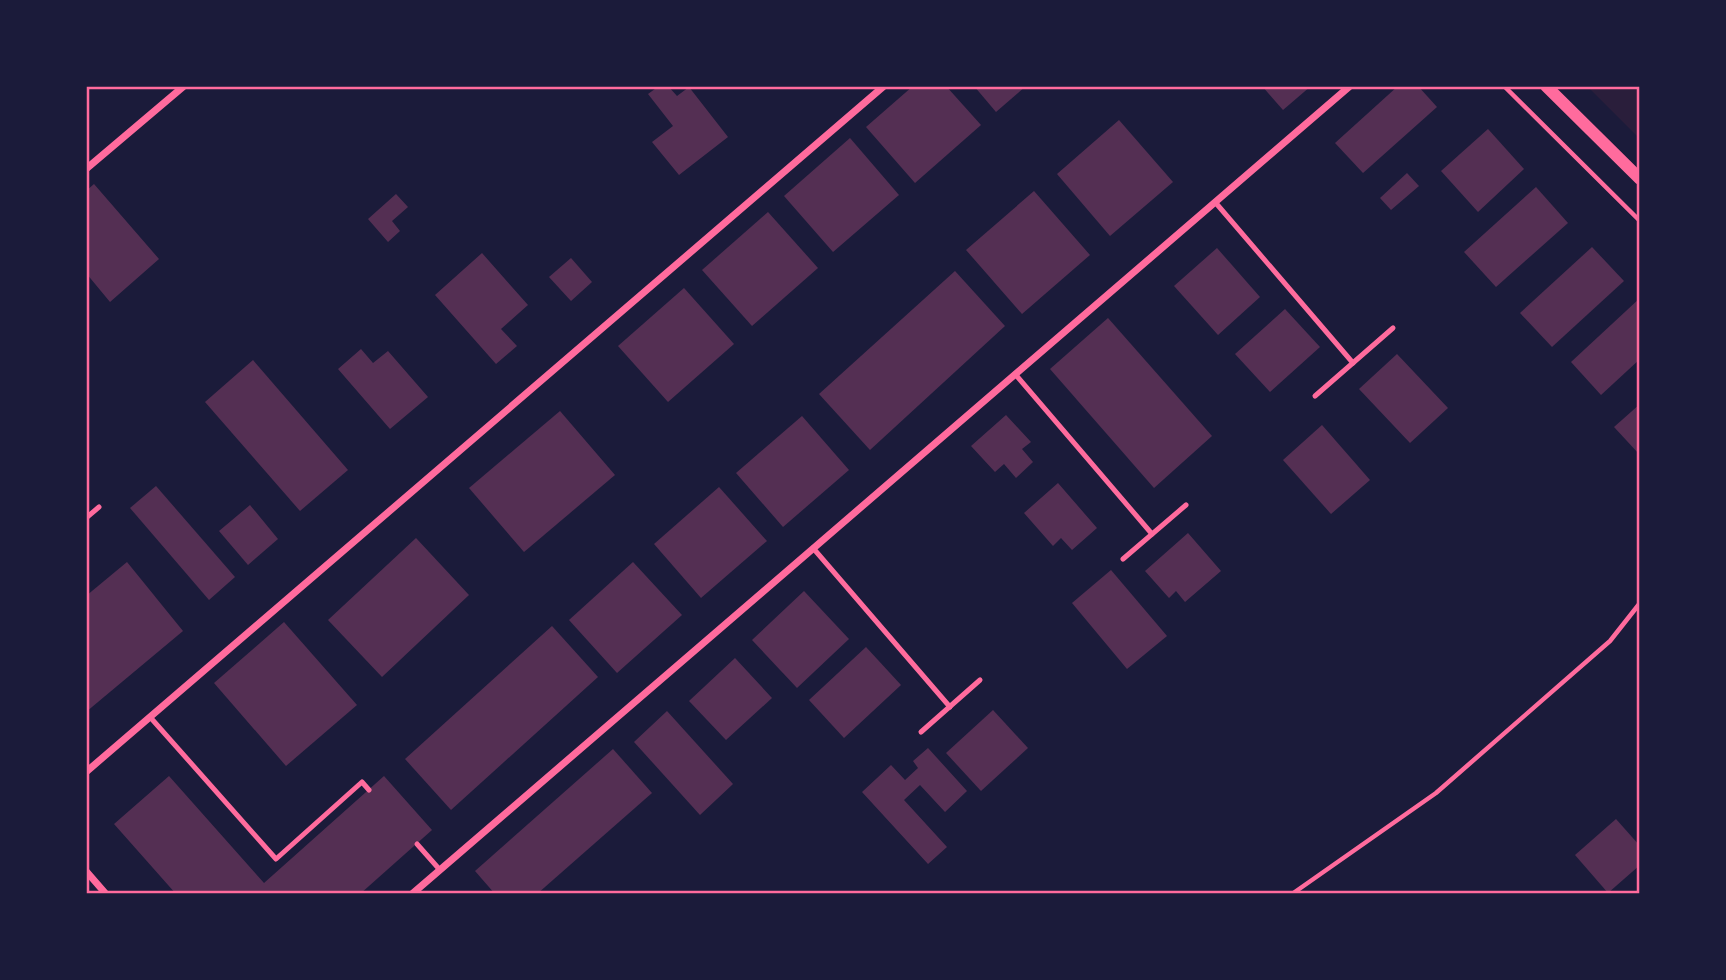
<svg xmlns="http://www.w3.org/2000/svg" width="1726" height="980" viewBox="0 0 1726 980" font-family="Karla,sans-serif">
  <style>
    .green { fill: #2a1e3b }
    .building { fill: #542f53 }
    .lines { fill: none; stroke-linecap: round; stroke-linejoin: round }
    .path { stroke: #ff6b9d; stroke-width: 4.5 }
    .service { stroke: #ff6b9d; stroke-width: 5 }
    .minor { stroke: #ff6b9d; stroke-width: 7 }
    .tertiary { stroke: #ff6b9d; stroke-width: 12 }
    .neatline { fill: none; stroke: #ff6b9d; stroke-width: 2.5 }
  </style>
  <rect width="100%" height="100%" fill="#1b1b3a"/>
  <!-- green -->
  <polygon class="green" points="1587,86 1640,86 1640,139"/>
  <!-- building -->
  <g class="building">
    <polygon points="659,86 668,86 677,96 689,87 728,137 679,175 652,142 673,126 648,94"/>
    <polygon points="913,86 946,86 981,125 915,183 866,127"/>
    <polygon points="974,86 1026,86 996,112"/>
    <polygon points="1262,86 1311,86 1283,110"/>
    <polygon points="1398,86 1418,86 1437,107 1363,173 1335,143"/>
    <polygon points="1119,120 1173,182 1110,236 1057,174"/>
    <polygon points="1488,129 1524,169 1478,212 1441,171"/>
    <polygon points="850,138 899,195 833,252 784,196"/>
    <polygon points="1407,173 1419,186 1391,210 1380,198"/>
    <polygon points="94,184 159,259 110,302 86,273 86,269 89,266 86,262 86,191"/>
    <polygon points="1536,187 1568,223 1496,287 1464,252"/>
    <polygon points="1034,191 1090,255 1022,314 966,250"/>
    <polygon points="396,194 408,207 392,221 400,231 388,242 368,219"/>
    <polygon points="768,212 818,268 752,326 702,270"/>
    <polygon points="1592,247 1624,281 1552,347 1520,313"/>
    <polygon points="1217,248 1260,297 1218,335 1174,286"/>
    <polygon points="482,253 528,305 501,329 517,346 496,364 435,295"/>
    <polygon points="571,258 592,282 571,301 549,277"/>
    <polygon points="955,271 1005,326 870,450 819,394"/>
    <polygon points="684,288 734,344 668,402 618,346"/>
    <polygon points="1640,298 1640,359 1601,395 1571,362"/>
    <polygon points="1285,309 1320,347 1270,392 1235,354"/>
    <polygon points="1108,318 1212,436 1154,488 1050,369"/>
    <polygon points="361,349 373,363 388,351 428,397 390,429 338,369"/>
    <polygon points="1397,354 1448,408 1410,443 1359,389"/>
    <polygon points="253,360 348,470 300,511 205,402"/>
    <polygon points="1640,404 1640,453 1639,454 1614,427"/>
    <polygon points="560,411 615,475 524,552 469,488"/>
    <polygon points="1006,415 1031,442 1022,449 1033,462 1016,478 1004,464 995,472 971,446"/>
    <polygon points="802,416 849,470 783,527 736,473"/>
    <polygon points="1322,425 1370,480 1331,514 1283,460"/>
    <polygon points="1058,483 1097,528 1072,550 1061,538 1053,546 1024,513"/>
    <polygon points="156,486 235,577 209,600 130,508"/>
    <polygon points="719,487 767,541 701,598 654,544"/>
    <polygon points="250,505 278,539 248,565 219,531"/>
    <polygon points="1188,533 1221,571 1185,602 1176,591 1169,598 1145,571"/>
    <polygon points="416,538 469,595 382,677 328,620"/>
    <polygon points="127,562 183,631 86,712 86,596"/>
    <polygon points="633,562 682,615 617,673 569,620"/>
    <polygon points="1111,570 1167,636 1127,669 1072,603"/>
    <polygon points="804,591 849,639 797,688 752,640"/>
    <polygon points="284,622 357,705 286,766 214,683"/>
    <polygon points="552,626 598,677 451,810 405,759"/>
    <polygon points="866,647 901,685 844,738 809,700"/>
    <polygon points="735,658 772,698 726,740 689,701"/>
    <polygon points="993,710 1028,748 981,791 946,753"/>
    <polygon points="667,711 733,784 700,815 634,742"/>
    <polygon points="928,748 967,791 945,812 920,785 904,800 947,847 928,864 862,792 891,765 905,780 918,768 913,761"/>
    <polygon points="613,749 652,793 537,894 495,894 475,871"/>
    <polygon points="169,776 264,883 384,776 432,830 360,894 176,894 114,824"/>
    <polygon points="1616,819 1640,846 1640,865 1608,893 1575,855"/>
  </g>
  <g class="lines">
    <!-- path -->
    <g class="path">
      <polyline points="1504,86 1640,221"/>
      <polyline points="1292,894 1436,793 1610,641 1640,603"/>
    </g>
    <!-- service -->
    <g class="service">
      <polyline points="1215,202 1353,363"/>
      <polyline points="1015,374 1152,534"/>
      <polyline points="1315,396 1393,328"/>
      <polyline points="86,518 99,507"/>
      <polyline points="813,548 950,707"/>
      <polyline points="1123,559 1186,505"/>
      <polyline points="150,717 276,859 362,782 369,790"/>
      <polyline points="921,732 980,680"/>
      <polyline points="417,844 440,870"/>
      <polyline points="1639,894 1640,893"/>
    </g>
    <!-- minor -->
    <g class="minor">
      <polyline points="86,169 184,86"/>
      <polyline points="86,772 884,86"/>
      <polyline points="86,871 106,894"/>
      <polyline points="412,894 1350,86"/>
    </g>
    <!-- tertiary -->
    <polyline class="tertiary" points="1546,86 1640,179"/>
  </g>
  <!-- border -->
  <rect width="1726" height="980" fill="none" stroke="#1b1b3a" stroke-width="175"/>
  <rect x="88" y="88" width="1550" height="804" class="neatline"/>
</svg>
